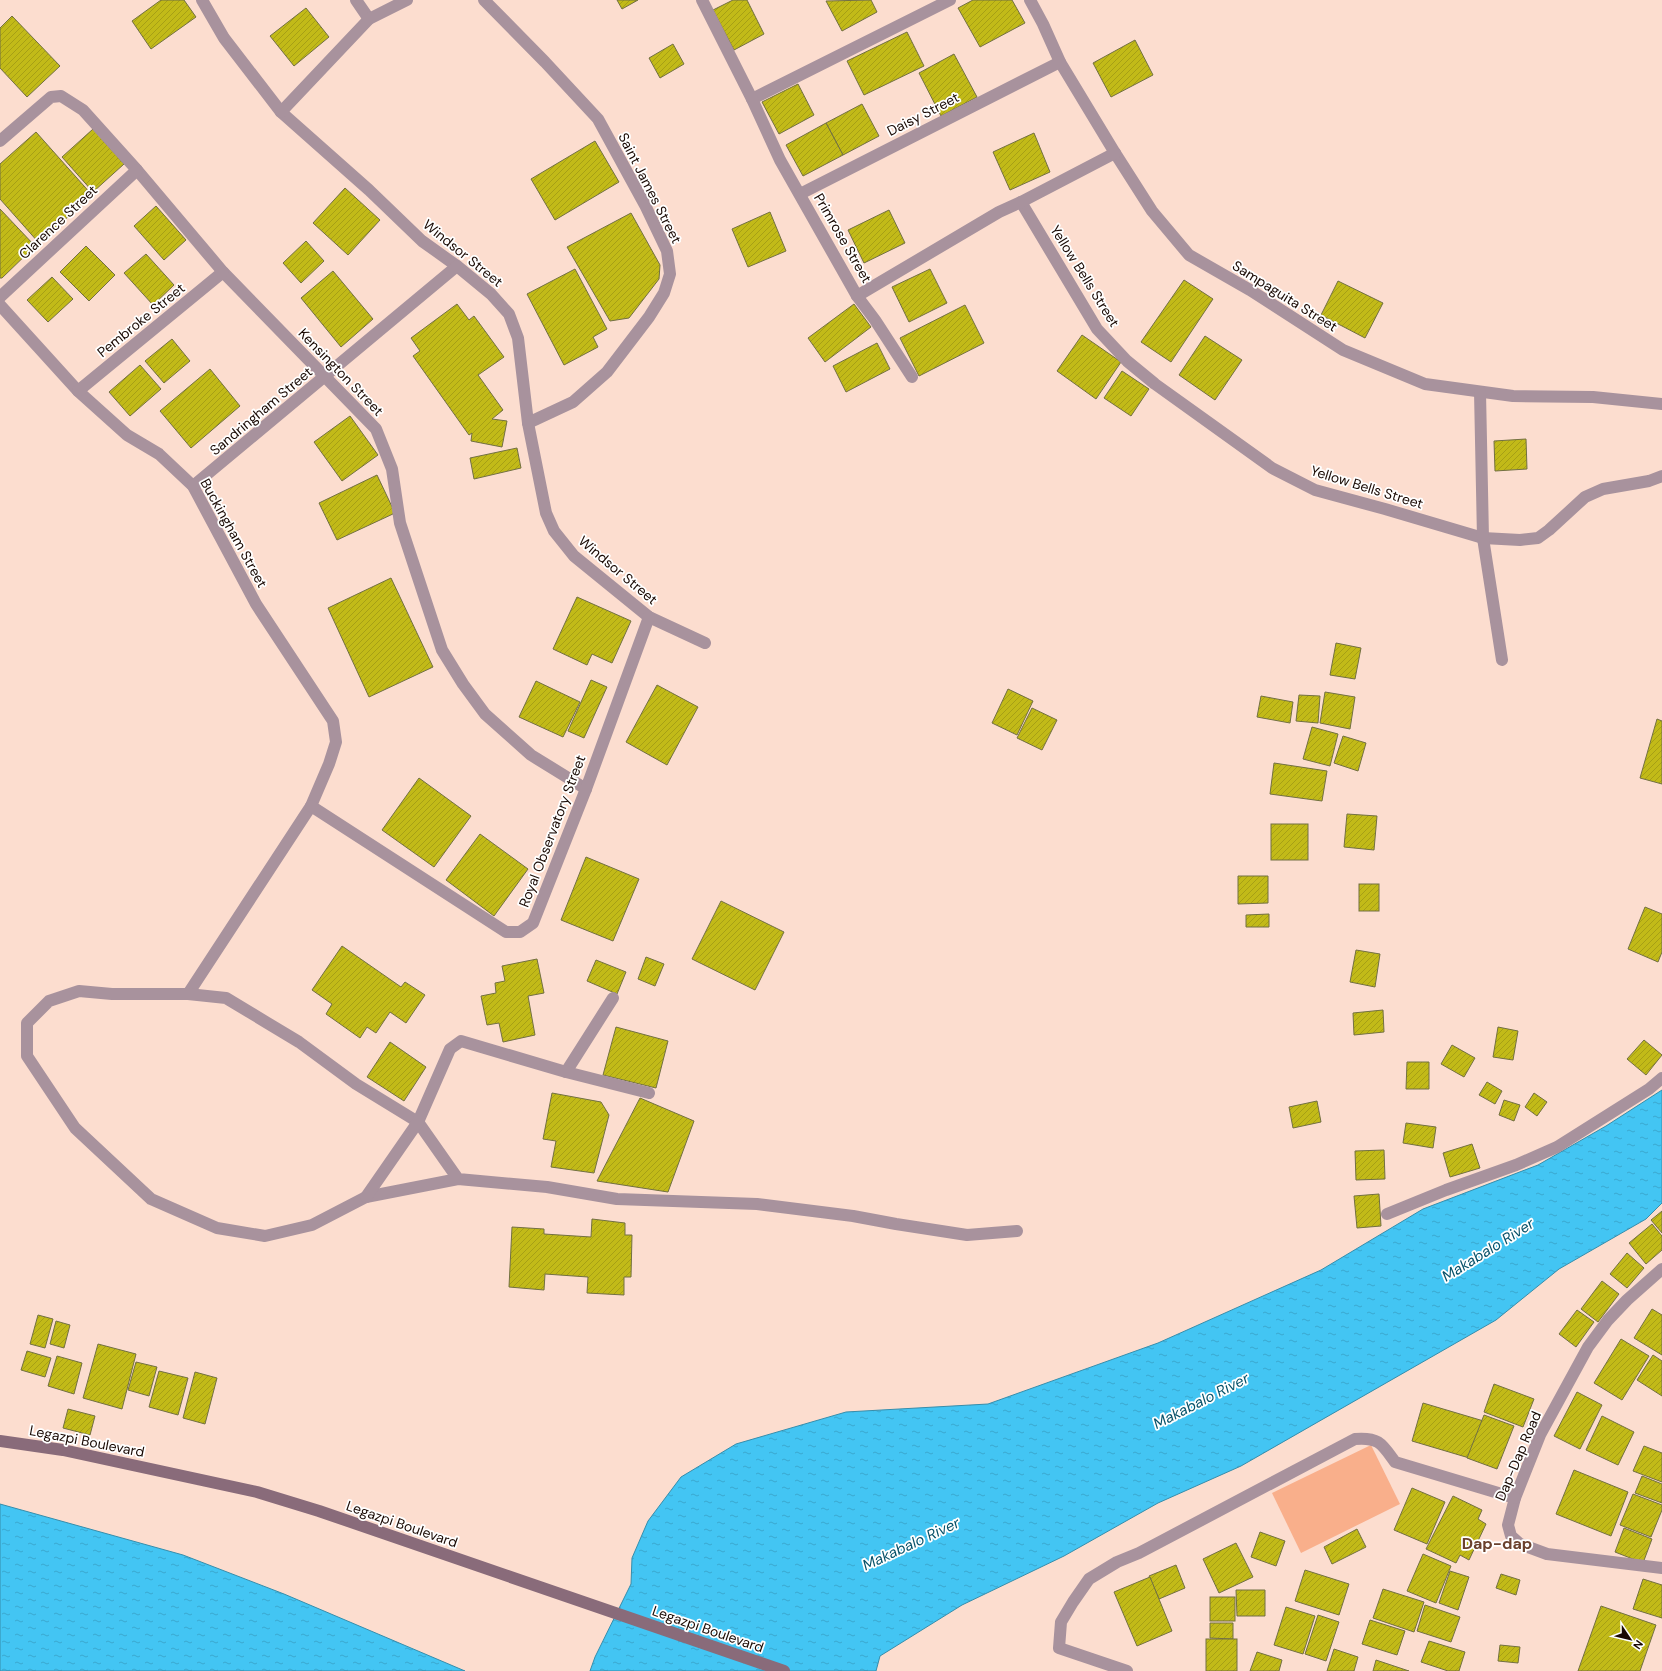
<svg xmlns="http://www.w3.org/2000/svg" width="1662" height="1671" viewBox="0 0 1662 1671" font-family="'DM Sans',sans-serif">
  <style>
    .pitch { fill: #f9af8b }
    .water { fill: url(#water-ripples); stroke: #368dab }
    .building { fill: url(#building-hatch); stroke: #727042 }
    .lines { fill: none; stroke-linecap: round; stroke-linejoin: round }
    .lane { stroke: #a8929d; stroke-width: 12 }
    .street { stroke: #a8929d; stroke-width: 12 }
    .secondary { stroke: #896b7a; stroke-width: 12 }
    .labels { text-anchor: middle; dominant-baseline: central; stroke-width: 3.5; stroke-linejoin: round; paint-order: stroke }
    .street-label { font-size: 14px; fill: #190903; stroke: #fff }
    .water-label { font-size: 15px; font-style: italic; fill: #07526a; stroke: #fff }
    .quarter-label { font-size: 16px; font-weight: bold; fill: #6b412d; stroke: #fff }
  </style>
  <defs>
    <pattern id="water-ripples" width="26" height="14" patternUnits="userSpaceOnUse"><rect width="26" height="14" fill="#43c5f3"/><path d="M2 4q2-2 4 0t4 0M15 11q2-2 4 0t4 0" fill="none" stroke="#3aa8cf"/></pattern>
    <pattern id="building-hatch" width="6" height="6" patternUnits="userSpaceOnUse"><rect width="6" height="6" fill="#c2ba18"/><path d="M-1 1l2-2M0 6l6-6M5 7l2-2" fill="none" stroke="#a69f15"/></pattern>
  </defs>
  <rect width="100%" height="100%" fill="#fcddcf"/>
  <!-- pitch -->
  <polygon class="pitch" points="1371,1445 1400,1504 1301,1553 1272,1493"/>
  <!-- water -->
  <g class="water">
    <polygon points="1662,1090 1662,1203 1646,1219 1559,1269 1496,1320 1241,1466 1158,1503 1064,1556 962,1605 880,1656 876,1671 590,1671 595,1657 631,1584 632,1558 648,1521 681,1477 736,1444 846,1412 988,1404 1158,1343 1321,1270 1423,1209 1538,1165 1606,1126"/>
    <polygon points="0,1504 183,1555 284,1594 465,1671 0,1671"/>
  </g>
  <!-- building -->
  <g class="building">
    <polygon points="161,0 184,0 196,17 151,49 132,21"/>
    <polygon points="617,0 638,0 622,9"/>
    <polygon points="733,0 747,0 764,34 734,50 713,10"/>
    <polygon points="871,0 877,12 842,31 826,1"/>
    <polygon points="973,0 1012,0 1025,23 980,47 958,8"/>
    <polygon points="306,8 329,37 294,66 270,36"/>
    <polygon points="12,16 60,66 27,97 0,68 0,28"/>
    <polygon points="907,32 924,66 864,95 847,61"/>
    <polygon points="1135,40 1153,75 1111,97 1093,63"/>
    <polygon points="673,44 684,64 660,78 649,58"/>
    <polygon points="954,54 977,97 941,116 919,73"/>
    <polygon points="798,84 814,115 779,134 762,102"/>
    <polygon points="862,104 879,136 843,155 826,123"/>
    <polygon points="826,123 843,155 803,176 786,145"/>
    <polygon points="93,129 124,164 93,192 62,157"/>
    <polygon points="36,132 92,195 39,243 0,199 0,164"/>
    <polygon points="1034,133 1050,172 1010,190 993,152"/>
    <polygon points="595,141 619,182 555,220 531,179"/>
    <polygon points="345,188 380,220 348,255 313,223"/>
    <polygon points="156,206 186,240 164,260 134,226"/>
    <polygon points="0,209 35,246 2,278 0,278"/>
    <polygon points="889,210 905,243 864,263 848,230"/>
    <polygon points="770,212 786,251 748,267 732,229"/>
    <polygon points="631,213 660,265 659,279 629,318 610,321 567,247"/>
    <polygon points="306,241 324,261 301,283 283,263"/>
    <polygon points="86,246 115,275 89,301 60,272"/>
    <polygon points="146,254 174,285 153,305 124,273"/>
    <polygon points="575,269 607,329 593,337 598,347 564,365 527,294"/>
    <polygon points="930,269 947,303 909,322 892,287"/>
    <polygon points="333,271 373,319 341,347 301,298"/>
    <polygon points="52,277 73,299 48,322 27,300"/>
    <polygon points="1184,280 1213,299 1171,362 1141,342"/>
    <polygon points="1338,281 1383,303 1365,338 1321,315"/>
    <polygon points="457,304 469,320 474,316 504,357 478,375 503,410 492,419 507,421 502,447 471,441 472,433 469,435 413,356 420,351 411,338"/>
    <polygon points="854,304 871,327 825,362 808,338"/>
    <polygon points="965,305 984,343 919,376 900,338"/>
    <polygon points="1082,335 1121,362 1096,399 1057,371"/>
    <polygon points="1205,336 1242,360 1215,400 1179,375"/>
    <polygon points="172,339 190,361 164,383 145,361"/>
    <polygon points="877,343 890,369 846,392 833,366"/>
    <polygon points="140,365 161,389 130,416 109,392"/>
    <polygon points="210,369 240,406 191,448 160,411"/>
    <polygon points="1122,371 1149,389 1131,416 1104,398"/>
    <polygon points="350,416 378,455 342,481 314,442"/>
    <polygon points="1526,439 1527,469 1495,471 1494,441"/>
    <polygon points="517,448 521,468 474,479 470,458"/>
    <polygon points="377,475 395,513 337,540 319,503"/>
    <polygon points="391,578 433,667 369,697 328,608"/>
    <polygon points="577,597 631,621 612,663 592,654 587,665 553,649"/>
    <polygon points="1336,643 1361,648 1355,679 1330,675"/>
    <polygon points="591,680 607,687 584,738 568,731"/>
    <polygon points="536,681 580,702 563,737 519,717"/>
    <polygon points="657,685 698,707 667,765 626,742"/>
    <polygon points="1008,689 1033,701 1017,735 992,723"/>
    <polygon points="1325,692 1355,697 1350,729 1320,723"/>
    <polygon points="1299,695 1320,696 1318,723 1296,721"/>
    <polygon points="1261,696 1293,702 1290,723 1257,717"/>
    <polygon points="1032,708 1057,720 1042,750 1017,738"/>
    <polygon points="1657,719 1662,721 1662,784 1640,778"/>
    <polygon points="1312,727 1338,734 1330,766 1303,759"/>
    <polygon points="1343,736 1366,743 1358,771 1334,763"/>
    <polygon points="1274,763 1327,771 1322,801 1270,794"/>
    <polygon points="419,778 471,816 434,867 382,830"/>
    <polygon points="1347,814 1377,816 1374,850 1344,847"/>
    <rect x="1271" y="824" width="37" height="36"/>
    <polygon points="480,834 528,869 494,916 446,880"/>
    <polygon points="586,857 639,879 613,941 561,920"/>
    <polygon points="1238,876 1268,876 1268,903 1238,904"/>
    <rect x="1359" y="884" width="20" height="27"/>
    <polygon points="721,901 784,932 755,990 692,959"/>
    <polygon points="1645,907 1662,914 1662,952 1658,962 1628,949"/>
    <polygon points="1269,914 1269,927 1246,927 1246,915"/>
    <polygon points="342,946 401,987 405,982 425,995 406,1023 390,1012 376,1033 367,1027 360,1038 326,1014 332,1004 312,990"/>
    <polygon points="1356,950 1380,954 1375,987 1350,982"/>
    <polygon points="646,957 664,964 655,986 638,979"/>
    <polygon points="537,959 544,993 528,996 535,1035 503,1042 499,1023 487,1025 481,996 496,993 495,983 505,981 502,966"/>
    <polygon points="596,960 626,972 617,994 587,981"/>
    <polygon points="1383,1010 1384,1032 1354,1035 1353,1013"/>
    <polygon points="616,1027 668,1041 656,1088 603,1075"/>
    <polygon points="1498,1027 1518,1031 1513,1060 1493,1057"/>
    <polygon points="1644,1040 1662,1055 1646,1075 1627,1059"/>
    <polygon points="390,1042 426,1067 404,1101 367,1077"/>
    <polygon points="1452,1045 1475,1058 1464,1077 1441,1064"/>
    <polygon points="1407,1062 1429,1062 1429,1089 1406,1089"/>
    <polygon points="1487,1082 1502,1091 1495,1104 1479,1095"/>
    <polygon points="552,1093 601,1102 609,1115 594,1173 551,1167 556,1141 543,1139"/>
    <polygon points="1534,1093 1547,1102 1537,1116 1525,1107"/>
    <polygon points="640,1098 694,1121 668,1192 597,1181"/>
    <polygon points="1504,1100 1520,1105 1514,1121 1499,1115"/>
    <polygon points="1317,1101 1321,1122 1293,1128 1289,1107"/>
    <polygon points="1406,1123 1436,1127 1433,1148 1403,1143"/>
    <polygon points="1472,1144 1480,1168 1450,1177 1443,1153"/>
    <polygon points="1384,1150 1385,1179 1356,1180 1355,1151"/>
    <polygon points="1379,1194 1381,1226 1357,1228 1354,1196"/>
    <polygon points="1662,1211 1662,1233 1651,1220"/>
    <polygon points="592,1219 625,1223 625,1235 632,1235 631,1277 624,1277 624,1295 587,1293 588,1277 545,1274 544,1290 509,1287 512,1227 544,1229 544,1234 591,1237"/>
    <polygon points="1652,1224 1662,1236 1662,1250 1646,1264 1629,1243"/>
    <polygon points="1627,1253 1644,1268 1627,1288 1610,1274"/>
    <polygon points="1602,1281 1619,1294 1598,1322 1581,1309"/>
    <polygon points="1652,1309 1662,1315 1662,1355 1634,1338"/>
    <polygon points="1577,1310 1594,1322 1576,1347 1559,1334"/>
    <polygon points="38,1315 53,1319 45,1348 30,1344"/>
    <polygon points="56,1321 70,1325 64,1348 50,1344"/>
    <polygon points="1621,1339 1649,1356 1622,1400 1594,1383"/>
    <polygon points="98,1344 136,1354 122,1409 83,1398"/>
    <polygon points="27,1351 51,1358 45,1377 21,1370"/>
    <polygon points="1653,1355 1662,1361 1662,1396 1637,1380"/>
    <polygon points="57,1356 82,1363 74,1394 48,1386"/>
    <polygon points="136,1362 157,1367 149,1396 128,1390"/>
    <polygon points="159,1371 188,1378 178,1415 149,1407"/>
    <polygon points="195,1372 217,1378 205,1424 183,1418"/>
    <polygon points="1494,1384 1534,1399 1523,1427 1484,1412"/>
    <polygon points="1577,1392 1602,1405 1580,1449 1554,1436"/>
    <polygon points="1423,1403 1487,1422 1476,1460 1412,1441"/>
    <polygon points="68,1409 95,1416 90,1435 63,1428"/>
    <polygon points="1484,1415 1514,1426 1497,1469 1467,1458"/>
    <polygon points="1602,1416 1634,1432 1618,1465 1586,1450"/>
    <polygon points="1644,1446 1662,1453 1662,1482 1633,1471"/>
    <polygon points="1574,1470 1628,1492 1611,1536 1556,1514"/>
    <polygon points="1642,1476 1662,1484 1662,1503 1635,1493"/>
    <polygon points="1412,1488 1445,1502 1427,1544 1394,1530"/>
    <polygon points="1633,1494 1662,1505 1662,1510 1651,1537 1620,1525"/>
    <polygon points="1453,1496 1482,1510 1478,1519 1486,1524 1469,1560 1460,1555 1456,1563 1426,1549"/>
    <polygon points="1624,1528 1652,1539 1643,1563 1615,1552"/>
    <polygon points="1357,1529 1366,1547 1332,1564 1324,1547"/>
    <polygon points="1260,1532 1285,1541 1276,1566 1251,1557"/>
    <polygon points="1236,1543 1253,1577 1219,1593 1203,1559"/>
    <polygon points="1423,1554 1451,1566 1436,1603 1407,1591"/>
    <polygon points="1176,1565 1185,1588 1159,1599 1149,1576"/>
    <polygon points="1305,1570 1349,1584 1339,1615 1295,1601"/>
    <polygon points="1450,1571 1469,1577 1458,1610 1439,1603"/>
    <polygon points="1501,1574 1520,1580 1516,1595 1496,1588"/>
    <polygon points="1150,1577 1172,1631 1137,1646 1114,1592"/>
    <polygon points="1643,1579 1662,1585 1662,1618 1633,1609"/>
    <polygon points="1383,1589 1424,1602 1414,1632 1373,1618"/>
    <polygon points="1236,1590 1265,1590 1265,1616 1237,1616"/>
    <rect x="1210" y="1597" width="25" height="24"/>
    <polygon points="1425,1605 1460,1617 1451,1642 1417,1631"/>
    <polygon points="1601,1606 1656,1625 1640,1671 1578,1671"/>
    <polygon points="1286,1607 1315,1616 1303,1654 1274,1645"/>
    <polygon points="1318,1615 1339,1622 1326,1661 1305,1654"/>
    <polygon points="1370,1620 1405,1631 1397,1655 1362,1644"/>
    <polygon points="1210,1623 1233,1623 1233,1639 1210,1638"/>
    <rect x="1206" y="1639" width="31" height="32"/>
    <polygon points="1429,1641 1465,1652 1459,1671 1448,1671 1421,1662"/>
    <polygon points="1500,1645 1520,1647 1518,1663 1498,1661"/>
    <polygon points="1334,1649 1358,1657 1354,1671 1327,1671"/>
    <polygon points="1257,1652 1282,1660 1279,1671 1250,1671"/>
    <polygon points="1376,1660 1409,1671 1373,1671"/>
  </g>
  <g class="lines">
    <!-- lane -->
    <polyline class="lane" points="752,99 950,0"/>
    <!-- street -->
    <g class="street">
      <polyline points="202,0 224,38 281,112 369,190 422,241 457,266 491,294 509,314 518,338 528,423 546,513 554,531 574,556 649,617 705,643"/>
      <polyline points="356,0 369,19"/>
      <polyline points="484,0 545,62 598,119 645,205 667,251 670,274 664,293 649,317 607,372 573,402 528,423"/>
      <polyline points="702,0 752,99 780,160 857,296 875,320 912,377"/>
      <polyline points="1030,0 1043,24 1060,62 1115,153 1152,211 1189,255 1250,290 1343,350 1425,384 1513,396 1593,397 1662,404"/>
      <polyline points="281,112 369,19 407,0"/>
      <polyline points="0,141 51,97 61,96 83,110 137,170 223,272 376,429 392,469 400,523 442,650 463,684 485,714 531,755 586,789"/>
      <polyline points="800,194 1060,62"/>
      <polyline points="1021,202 1097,329 1127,361 1155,384 1272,468 1315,490 1385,509 1483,538 1520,540 1538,538 1549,530 1585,497 1603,489 1649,481 1662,476"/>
      <polyline points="857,296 999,212 1021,202 1115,153"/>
      <polyline points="0,297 137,170"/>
      <polyline points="0,305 78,391 127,435 159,454 193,486 256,604 333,721 336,742 329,764 311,806 188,994"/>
      <polyline points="78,391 223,272"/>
      <polyline points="1480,392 1483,538 1502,660"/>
      <polyline points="193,486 457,266"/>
      <polyline points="311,806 506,932 520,932 533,923 586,789 649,617"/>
      <polyline points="566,1072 613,998"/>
      <polyline points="458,1179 418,1122 356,1084 299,1042 226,998 188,994 112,994 79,991 49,1001 27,1023 27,1056 75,1128 151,1199 217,1228 265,1236 312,1225 366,1197 458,1179 547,1187 617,1199 757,1204 853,1216 896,1224 967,1235 1017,1231"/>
      <polyline points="366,1197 418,1122 450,1049 461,1041 566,1072 649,1093"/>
      <polyline points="1387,1214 1446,1190 1516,1165 1557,1147 1649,1089 1662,1078"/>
      <polyline points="1662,1269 1627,1300 1608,1320 1588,1347 1540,1435 1515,1498 1508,1525 1511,1536 1520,1544 1547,1554 1662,1568"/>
      <path d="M 1127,1671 L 1059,1648 L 1061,1622 L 1073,1602 L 1089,1579 L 1117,1562 L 1139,1553 L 1355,1439 C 1379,1437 1382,1444 1395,1462 L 1515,1498"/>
    </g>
    <!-- secondary -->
    <polyline class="secondary" points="0,1441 63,1450 257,1492 319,1511 784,1671"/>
  </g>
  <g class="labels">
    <!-- street labels -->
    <g class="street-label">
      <text transform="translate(923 114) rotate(-27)">Daisy Street</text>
      <text transform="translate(650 188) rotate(63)">Saint James Street</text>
      <text transform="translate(58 222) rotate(-43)">Clarence Street</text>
      <text transform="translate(843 238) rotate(60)">Primrose Street</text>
      <text transform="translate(463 253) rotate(39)">Windsor Street</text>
      <text transform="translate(1085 276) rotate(58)">Yellow Bells Street</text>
      <text transform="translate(1285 296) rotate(32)">Sampaguita Street</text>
      <text transform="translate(141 320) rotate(-39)">Pembroke Street</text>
      <text transform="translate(341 372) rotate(46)">Kensington Street</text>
      <text transform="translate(261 411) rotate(-40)">Sandringham Street</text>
      <text transform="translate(1367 487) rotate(17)">Yellow Bells Street</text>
      <text transform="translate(234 533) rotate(61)">Buckingham Street</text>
      <text transform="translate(618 570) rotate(40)">Windsor Street</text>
      <text transform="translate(552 831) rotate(-69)">Royal Observatory Street</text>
      <text transform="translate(87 1441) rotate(11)">Legazpi Boulevard</text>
      <text transform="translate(1518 1456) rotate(-67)">Dap-Dap Road</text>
      <text transform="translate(402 1524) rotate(19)">Legazpi Boulevard</text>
      <text transform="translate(708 1629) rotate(19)">Legazpi Boulevard</text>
    </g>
    <!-- water labels -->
    <g class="water-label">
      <text transform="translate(1488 1250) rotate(-32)">Makabalo River</text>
      <text transform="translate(1201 1401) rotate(-27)">Makabalo River</text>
      <text transform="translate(911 1544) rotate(-25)">Makabalo River</text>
    </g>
    <!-- quarter labels -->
    <g class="quarter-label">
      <text x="1497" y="1543">Dap-dap</text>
    </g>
  </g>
  <!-- north arrow -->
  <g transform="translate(1630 1639) rotate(125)" stroke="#ffffff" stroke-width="3" paint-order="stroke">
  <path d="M0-3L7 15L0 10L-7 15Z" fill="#190903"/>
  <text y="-6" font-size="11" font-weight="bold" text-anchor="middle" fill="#190903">N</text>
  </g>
</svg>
